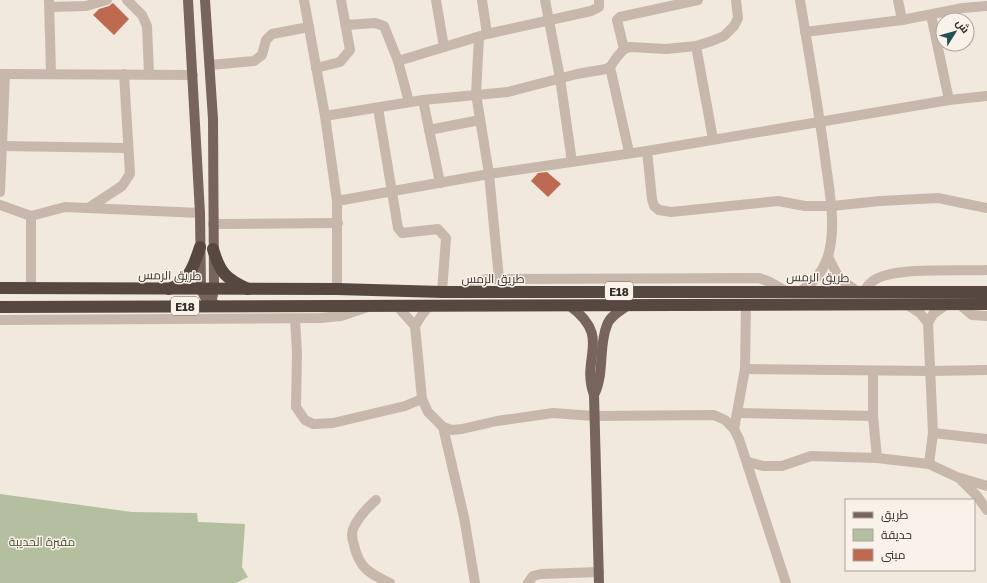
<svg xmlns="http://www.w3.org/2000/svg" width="987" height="583" viewBox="0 0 987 583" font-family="'Golos Text',Cairo,sans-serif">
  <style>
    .green { fill: #b4bf9f }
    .building { fill: #bd6a50 }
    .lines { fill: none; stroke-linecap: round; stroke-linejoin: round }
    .minor { stroke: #c8b8ab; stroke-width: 10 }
    .major { stroke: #77655c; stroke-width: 10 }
    .highway { stroke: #564841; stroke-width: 12 }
    .labels { text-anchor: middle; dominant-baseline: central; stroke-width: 3; stroke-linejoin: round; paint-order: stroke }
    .shield { fill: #f8f2ea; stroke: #706863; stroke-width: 1 }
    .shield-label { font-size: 11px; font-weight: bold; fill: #362d29 }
    .street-label { font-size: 12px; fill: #362d29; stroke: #f8f2ea }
    .park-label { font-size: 12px; fill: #46522f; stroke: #f8f2ea }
  </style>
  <rect width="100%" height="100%" fill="#f1e8de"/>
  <!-- green -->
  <polygon class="green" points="0,494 132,512 197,513 198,522 245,524 242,567 248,577 236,583 0,583"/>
  <!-- building -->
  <g class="building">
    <polygon points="113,3 129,19 114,35 93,15 99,9 109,6"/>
    <polygon points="547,172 561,184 548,197 531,181 538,173"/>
  </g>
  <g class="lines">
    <!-- minor -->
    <g class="minor">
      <polyline points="49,0 51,73"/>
      <polyline points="127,0 142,15 147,26 149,74"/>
      <polyline points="304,0 325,116 337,201 337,289"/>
      <polyline points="436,0 444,47"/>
      <polyline points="482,0 487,34"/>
      <polyline points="545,0 560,78 572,162"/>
      <path d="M 800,0 C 809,55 819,110 826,165 C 830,195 837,230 827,259 C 822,273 813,283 801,291"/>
      <polyline points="898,0 902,20"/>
      <polyline points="50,7 86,6 107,0"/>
      <polyline points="931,15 949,100"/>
      <polyline points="346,25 375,23 384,26 398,61 409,102"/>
      <polyline points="805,32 902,20 963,8 987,6"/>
      <polyline points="479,37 476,94 489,174 499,279"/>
      <polyline points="696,46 713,139"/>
      <polyline points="624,49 617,20 620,17 698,0"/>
      <polyline points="398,61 487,34 591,11 599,7 599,0"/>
      <polyline points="210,65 254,61 262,55 266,40 272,34 309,27"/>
      <polyline points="610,67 629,152"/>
      <polyline points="316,68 340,62 350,50 341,0"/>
      <polyline points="0,74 193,75"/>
      <polyline points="423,100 440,183"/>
      <polyline points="378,108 398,228 402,233 438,229 446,238 442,292"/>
      <polyline points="325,116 423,100 508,92 577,74 606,69 610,67 617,57 624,49 630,47 666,49 696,46 712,41 724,36 734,26 738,18 736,0"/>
      <polyline points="429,130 480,120"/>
      <polyline points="2,146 128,148"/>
      <polyline points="647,151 652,199 654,206 659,210 671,212 778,201 805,206 832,206 880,201 938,198 987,208"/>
      <polyline points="0,192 5,74"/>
      <polyline points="337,201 489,174 647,151 949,100 987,96"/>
      <polyline points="0,205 31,216 65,207 200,213"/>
      <polyline points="90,207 122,186 130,174 124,74"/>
      <polyline points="31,216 31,287"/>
      <polyline points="213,224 338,223"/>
      <polyline points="828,257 839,278 858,292"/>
      <polyline points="465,292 474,284 487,279 759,278 770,282 786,291"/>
      <path d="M 863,292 C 867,287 870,282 876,279 C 899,267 959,271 987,270"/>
      <polyline points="906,304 920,313 928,323 933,433 929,464"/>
      <polyline points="959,304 972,315 987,316"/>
      <polyline points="398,307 415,326 422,399 428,412 443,427 452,430 462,429 497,421 553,413 594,416 714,415 725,420 734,429 739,439 786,583"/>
      <polyline points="295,319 297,352 296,407 305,420 313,424 333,423 405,406 422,399"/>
      <polyline points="0,320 321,318 341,316 368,307"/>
      <polyline points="928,323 933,314 946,305"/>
      <polyline points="415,326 421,316 429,306"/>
      <polyline points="745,369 931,371 987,370"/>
      <polyline points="873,371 873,416 877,458"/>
      <polyline points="737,413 873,416"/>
      <polyline points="443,427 464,517 475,583"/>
      <polyline points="734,429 745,369 746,306"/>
      <polyline points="933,433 987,439"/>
      <polyline points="748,462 763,466 782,466 811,456 877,458 929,464 957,477 987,486"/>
      <polyline points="959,478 977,496 987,510"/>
      <path d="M 376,500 C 367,508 359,516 354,527 C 351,532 352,539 354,545 C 359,568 370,574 390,583"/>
      <polyline points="528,583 533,576 541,574 599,572"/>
    </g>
    <!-- major -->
    <g class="major">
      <polyline points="188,0 200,213 201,290 206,299 218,306"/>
      <polyline points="205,306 212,299 214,290 213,119 205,0"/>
      <path d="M 570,306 C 613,338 580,357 594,395 L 599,583"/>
      <path d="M 594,395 C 605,374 598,347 607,325 C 610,316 620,311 627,306"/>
    </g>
    <!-- highway -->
    <g class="highway">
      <path d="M 213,249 C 220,273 226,279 248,289"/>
      <polyline points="0,288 337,289 442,292 987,292"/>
      <path d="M 169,289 C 189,281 194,266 200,247"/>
      <polyline points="0,307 987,304"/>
    </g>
  </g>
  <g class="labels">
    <!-- shield labels -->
    <g class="shield">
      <rect x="605" y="282" width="28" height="18" rx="3"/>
      <rect x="171" y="297" width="28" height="18" rx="3"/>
    </g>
    <g class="shield-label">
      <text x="619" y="291">E18</text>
      <text x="185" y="306">E18</text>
    </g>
    <!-- street labels -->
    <g class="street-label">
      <text transform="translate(170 275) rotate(1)">طريق الرمس</text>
      <text transform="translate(818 277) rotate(1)">طريق الرمس</text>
      <text x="493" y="278">طريق الرمس</text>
    </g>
    <!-- park labels -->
    <g class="park-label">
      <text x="42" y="541">مقبرة الحديبة</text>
    </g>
  </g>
  <!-- legend -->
  <rect x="845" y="499" width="130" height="72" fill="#f8f2ea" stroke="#aaa39d"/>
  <rect x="853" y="512" width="20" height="6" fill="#77655c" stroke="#aaa39d"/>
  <text x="881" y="519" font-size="12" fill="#362d29">طريق</text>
  <rect x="853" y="529" width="20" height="12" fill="#b4bf9f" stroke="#aaa39d"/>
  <text x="881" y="539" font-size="12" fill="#362d29">حديقة</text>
  <rect x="853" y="549" width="20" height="12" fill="#bd6a50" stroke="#aaa39d"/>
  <text x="881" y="559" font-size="12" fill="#362d29">مبنى</text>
  <!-- north arrow -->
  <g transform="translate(955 32) rotate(53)"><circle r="19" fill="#f8f2ea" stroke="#aaa39d"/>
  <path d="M0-3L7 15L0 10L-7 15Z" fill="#225154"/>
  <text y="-6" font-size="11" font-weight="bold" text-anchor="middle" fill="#362d29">ش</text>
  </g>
</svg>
